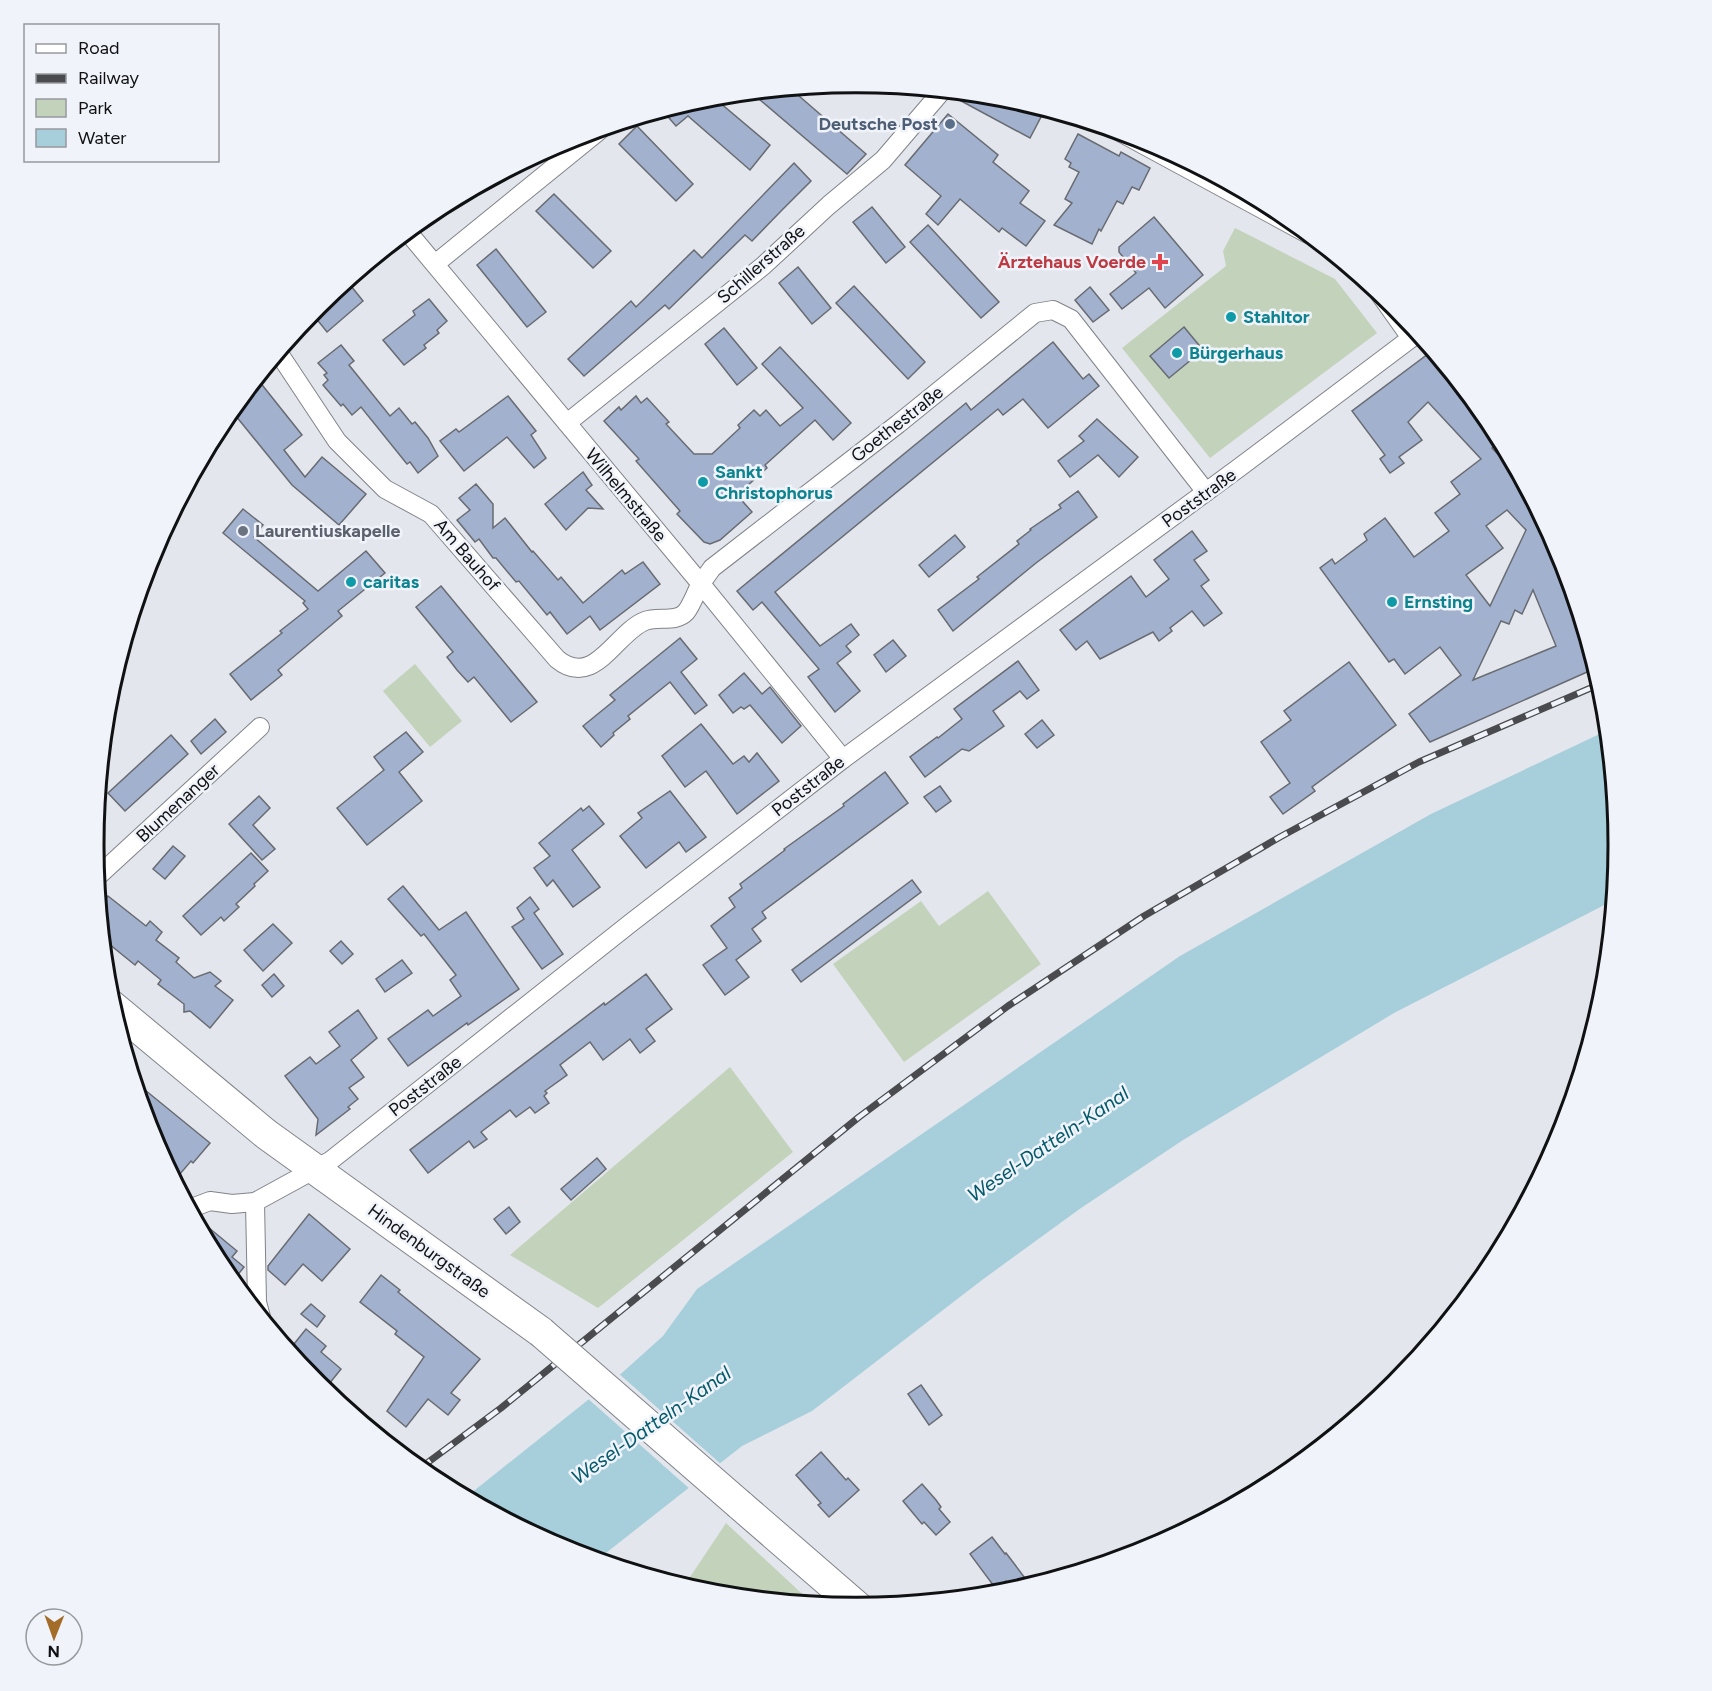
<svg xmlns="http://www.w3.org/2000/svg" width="1712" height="1691" viewBox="0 0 1712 1691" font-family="Figtree,sans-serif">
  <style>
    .green { fill: #c3d3bb }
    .water { fill: #a6cfdb }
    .pier { fill: #e3e6ec }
    .building { fill: #a2b1ce; stroke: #686b71; stroke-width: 1.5; fill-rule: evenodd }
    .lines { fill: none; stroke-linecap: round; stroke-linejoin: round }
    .street-casing { stroke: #808389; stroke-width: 20 }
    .primary-casing { stroke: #808389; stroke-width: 32 }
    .street { stroke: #fff; stroke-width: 18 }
    .primary { stroke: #fff; stroke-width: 30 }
    .rail-casing { stroke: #4a4b4e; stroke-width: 7 }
    .rail { stroke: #f0f3f9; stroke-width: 4.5; stroke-dasharray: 14; stroke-linecap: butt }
    .primary-bridge-casing { stroke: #808389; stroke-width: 32; stroke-linecap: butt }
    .primary-bridge { stroke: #fff; stroke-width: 30 }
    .service-dot { fill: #5c6f8a; stroke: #f0f3f9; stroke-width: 2 }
    .health-dot { fill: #e0444e; stroke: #f0f3f9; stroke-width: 2 }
    .culture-dot { fill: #0f9aa8; stroke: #f0f3f9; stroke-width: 2 }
    .worship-dot { fill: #6b7280; stroke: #f0f3f9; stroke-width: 2 }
    .labels { text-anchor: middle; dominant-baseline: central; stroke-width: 5; stroke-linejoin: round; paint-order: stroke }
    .service-label { font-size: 18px; font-weight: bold; fill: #4e5e75; stroke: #f0f3f9; text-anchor: end }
    .health-label { font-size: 18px; font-weight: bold; fill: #be3a42; stroke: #f0f3f9; text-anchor: end }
    .street-label { font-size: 18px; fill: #101113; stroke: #f0f3f9 }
    .culture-label { font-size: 18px; font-weight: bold; fill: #0d838f; stroke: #f0f3f9; text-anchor: start }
    .worship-label { font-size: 18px; font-weight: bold; fill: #5b616d; stroke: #f0f3f9; text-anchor: start }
    .water-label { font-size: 20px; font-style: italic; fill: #035a6b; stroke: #f0f3f9 }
    .rim { fill: none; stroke: #101113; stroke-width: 3 }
  </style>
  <rect width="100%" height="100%" fill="#e3e6ec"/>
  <!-- green -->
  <g class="green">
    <polygon points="1235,228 1335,279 1377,333 1210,458 1122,348 1226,266 1223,251"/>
    <polygon points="415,664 462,721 430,747 383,691"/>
    <polygon points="988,891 1041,964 904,1062 833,964 921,901 939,926"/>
    <polygon points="730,1067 793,1152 598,1308 510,1255"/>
    <polygon points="726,1523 813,1604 707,1594 693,1590 686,1583"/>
  </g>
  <!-- water -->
  <polygon class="water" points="1608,730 1619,846 1614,900 1394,1013 1183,1140 1081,1208 982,1280 812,1411 742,1446 597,1560 564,1550 465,1498 623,1372 663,1336 697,1289 1180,956 1431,814"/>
  <!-- pier -->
  <polygon class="pier" points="617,1372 722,1465 691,1490 586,1397"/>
  <!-- building -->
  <g class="building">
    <polygon points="791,89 866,154 847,174 752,93"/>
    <polygon points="953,92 1005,97 1042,115 1030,138 952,96"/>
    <polygon points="707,97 713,97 770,145 750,170 688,116 676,126 663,111"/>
    <polygon points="948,114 998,155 993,162 1029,191 1020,203 1045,221 1026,246 1002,228 999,232 960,199 938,225 926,214 941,196 905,165"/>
    <polygon points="637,126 693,184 676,201 619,144"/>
    <polygon points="1078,134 1119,156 1121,152 1150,168 1139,190 1132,187 1123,204 1117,201 1101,231 1099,229 1092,244 1054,225 1072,203 1065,199 1079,172 1069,167 1071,163 1065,159"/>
    <polygon points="794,163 811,181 783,209 752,241 745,235 669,309 665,305 584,376 568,359 631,301 636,307 694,250 702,258"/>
    <polygon points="554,194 611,251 593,268 536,211"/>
    <polygon points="872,207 905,247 886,263 853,222"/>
    <polygon points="1154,217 1203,275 1165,308 1149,288 1122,309 1110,294 1136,273 1119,252 1119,247"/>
    <polygon points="928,225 999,302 981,318 910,242"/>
    <polygon points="496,249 546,312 527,327 477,265"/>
    <polygon points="798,267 831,308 812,324 779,283"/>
    <polygon points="347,281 363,301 327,332 311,312"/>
    <polygon points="854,286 925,362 908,379 836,303"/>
    <polygon points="1090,287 1109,310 1093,322 1075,300"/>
    <polygon points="429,299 447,321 437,330 439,333 424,345 426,348 404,365 383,340 415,315 413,311"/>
    <polygon points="1184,327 1203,350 1169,378 1150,356"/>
    <polygon points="724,328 757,368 737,385 705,344"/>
    <polygon points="1053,342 1083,379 1089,374 1099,386 1048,428 1023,399 1003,415 998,409 775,592 820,646 851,624 859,635 846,646 851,652 837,663 860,691 835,712 808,677 819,669 762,602 753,610 737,591 966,403 971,410"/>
    <polygon points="341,345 354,361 349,365 390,416 399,408 412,424 415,422 428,438 438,456 418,473 410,462 407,464 361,407 352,415 343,404 341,406 323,385 328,380 324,375 327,373 318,363"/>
    <polygon points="780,347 851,423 833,440 815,420 765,465 767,468 737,495 752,512 720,540 710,544 704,542 677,514 680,511 636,461 639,459 604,421 619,407 621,410 636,396 641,403 647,398 669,422 666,424 694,454 712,454 740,428 738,425 754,410 760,416 766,410 780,426 803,408 762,364"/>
    <path d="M 1432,351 L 1461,385 L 1455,390 L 1500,440 L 1492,448 L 1522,480 L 1561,554 L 1596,668 L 1430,742 L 1409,714 L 1461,675 L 1440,647 L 1405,674 L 1394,659 L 1389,662 L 1320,568 L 1332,559 L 1335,564 L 1367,540 L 1364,534 L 1385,518 L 1414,557 L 1449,531 L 1435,513 L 1460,494 L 1451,482 L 1481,459 L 1428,402 L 1408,422 L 1422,440 L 1399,457 L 1404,463 L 1390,473 L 1380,459 L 1385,455 L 1352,411 ZM 1507,510 L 1526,530 L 1490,606 L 1466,575 L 1503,548 L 1486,526 ZM 1533,590 L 1556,646 L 1473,680 L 1501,621 L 1509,624 L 1515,610 L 1522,614 Z"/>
    <polygon points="259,381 302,435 284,450 305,477 322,457 366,494 339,525 292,485 231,410 248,390"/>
    <polygon points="508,396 536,431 531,435 546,458 534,468 507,437 464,471 440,441 456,429 459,432"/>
    <polygon points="1097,419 1138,457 1119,477 1098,455 1070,477 1058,461 1084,441 1079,436"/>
    <polygon points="583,472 592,485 586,490 603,509 588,508 566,530 545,504"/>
    <polygon points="476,484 493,504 493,528 505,518 532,552 533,551 558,580 561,577 583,603 622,570 625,574 643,562 660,584 600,630 590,616 567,634 550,612 547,615 519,581 516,582 496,558 493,558 479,539 475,542 457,520 470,510 459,498"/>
    <polygon points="1078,491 1097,517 1036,563 953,631 938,610 979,579 977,577 1019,544 1017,541 1031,530 1030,529 1061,508 1059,505"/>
    <polygon points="243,509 263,525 254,537 318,591 366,551 385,573 338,611 342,616 278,670 282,675 251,700 230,674 282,633 280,631 308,609 303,603 305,601 223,533"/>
    <polygon points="1192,531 1207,551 1194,560 1209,580 1201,586 1222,613 1204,626 1192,611 1170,628 1172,631 1159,641 1153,632 1100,659 1087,641 1076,650 1060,630 1131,576 1146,597 1169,579 1154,560"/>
    <polygon points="955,535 965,547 929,577 919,565"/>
    <polygon points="441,586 537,702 511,722 474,677 468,682 457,670 447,657 453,652 416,607"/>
    <polygon points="680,638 697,659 681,672 707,705 695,714 670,682 628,716 630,719 613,733 614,735 601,747 583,726 615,700 610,695"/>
    <polygon points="893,640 906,656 886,672 874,655"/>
    <polygon points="1018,661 1039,690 1027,699 1020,691 993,711 1004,726 969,751 962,749 925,777 910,757 937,737 938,738 962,719 954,709"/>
    <polygon points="1349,662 1396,725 1312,787 1315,791 1283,814 1270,797 1290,783 1261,742 1291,720 1284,711"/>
    <polygon points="744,673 762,694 770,687 801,726 782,743 750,705 744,709 741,707 733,713 719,695"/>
    <polygon points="215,719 226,732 201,754 191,741"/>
    <polygon points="1042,720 1054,735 1037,748 1025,734"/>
    <polygon points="701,724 733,764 744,756 749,762 757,753 779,781 737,814 706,771 685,787 662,756"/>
    <polygon points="406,732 423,752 399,772 422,801 367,845 337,808 384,770 374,757"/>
    <polygon points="171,735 188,754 125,811 108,793"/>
    <polygon points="885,772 908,803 762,912 766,918 752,929 761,941 736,960 749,977 725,995 703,965 727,948 711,926 735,907 729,898 742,888 740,884 785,850 784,849 844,806 843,804"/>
    <polygon points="940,786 951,801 936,812 924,797"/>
    <polygon points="670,791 706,837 686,852 679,842 646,868 620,836 642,818 638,813"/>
    <polygon points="259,796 270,808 253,825 275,849 262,860 229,824"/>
    <polygon points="589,806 604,824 572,850 600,887 573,907 553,880 547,886 534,868 550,856 539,843 581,808 583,811"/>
    <polygon points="173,846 185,856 165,879 153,869"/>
    <polygon points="251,853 268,871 254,884 255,886 236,904 239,907 224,921 221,917 201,935 183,916"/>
    <polygon points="912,880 921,892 801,982 792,970"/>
    <polygon points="403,886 439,930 466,912 519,989 468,1025 467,1023 408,1066 388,1039 428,1010 433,1016 461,996 450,980 456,975 424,934 421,936 388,899"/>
    <polygon points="108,896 146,926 150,921 162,932 156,940 179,958 176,962 194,978 210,972 221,981 215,986 233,1000 210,1028 190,1011 184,1012 184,1004 158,984 161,980 138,961 135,965 109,944 103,944 99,907"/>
    <polygon points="530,897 539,909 534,913 563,954 542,969 512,927 524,919 517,908"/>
    <polygon points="273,924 292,943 263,971 244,950"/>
    <polygon points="341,941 353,954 342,964 330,951"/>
    <polygon points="402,960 412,973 385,992 376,979"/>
    <polygon points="274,974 284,986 272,997 262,985"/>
    <polygon points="646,974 672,1009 646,1029 655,1041 640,1053 630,1039 603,1060 590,1042 560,1065 567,1075 545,1091 547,1093 544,1096 549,1103 535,1113 530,1107 516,1117 510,1110 481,1132 487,1139 474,1148 469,1141 428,1173 410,1150 604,1003 605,1005"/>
    <polygon points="358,1010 377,1038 351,1060 364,1077 349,1088 358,1099 348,1107 350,1109 316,1135 318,1119 285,1076 310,1057 316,1064 340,1046 329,1032"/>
    <polygon points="134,1081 210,1143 193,1163 191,1161 174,1181 151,1137"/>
    <polygon points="597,1158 606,1169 571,1200 561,1189"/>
    <polygon points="509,1207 520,1222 506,1234 494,1219"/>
    <polygon points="309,1214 350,1249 322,1281 303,1264 285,1285 268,1270 268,1266"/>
    <polygon points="197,1218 237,1251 232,1257 244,1267 232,1282 221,1269 195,1219"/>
    <polygon points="381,1275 400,1290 398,1292 480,1359 451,1393 460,1400 448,1415 428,1399 406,1427 387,1411 424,1357 395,1334 397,1331 360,1302"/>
    <polygon points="311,1304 325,1316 317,1327 301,1314"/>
    <polygon points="306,1329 326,1346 321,1352 341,1369 325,1389 305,1371 310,1366 290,1349"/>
    <polygon points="921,1385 942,1415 929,1425 908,1394"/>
    <polygon points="821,1452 846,1480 848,1478 859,1490 829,1517 818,1505 821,1503 796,1475"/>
    <polygon points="922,1484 936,1500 941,1507 939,1509 950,1522 936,1535 924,1522 922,1524 903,1501"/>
    <polygon points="992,1537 1005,1554 1006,1553 1031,1586 1014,1591 1006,1581 996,1589 970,1554"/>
  </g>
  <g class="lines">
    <!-- street casing -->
    <g class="street-casing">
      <g id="street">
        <polyline points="1118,131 1308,234"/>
        <polyline points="407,231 701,584 843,759"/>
        <polyline points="435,264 600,130"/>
        <polyline points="1379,293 1411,338"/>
        <path d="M 278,352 L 337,441 L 385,489 L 431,514 L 557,659 C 594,690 616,632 645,621 C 658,616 676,623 686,612 C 691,606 695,595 699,587 C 703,580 708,574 712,568 L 898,424 L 1035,313 L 1053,310 L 1071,319 L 1206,492"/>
        <polyline points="567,423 763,266 829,205 883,160 942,91"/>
        <polyline points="96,878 260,727"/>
        <polyline points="255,1202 257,1302 261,1317"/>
        <polyline points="189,1209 210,1201 232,1204 255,1202 330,1161 632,922 843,759 1240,467 1418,333"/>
      </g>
    </g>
    <!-- primary casing -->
    <g class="primary-casing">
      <g id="primary">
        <polyline points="111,1005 266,1134 541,1332"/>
        <polyline points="740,1505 859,1608"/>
      </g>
    </g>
    <!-- street -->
    <use href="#street" class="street"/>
    <!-- primary -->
    <use href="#primary" class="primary"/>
    <!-- rail casing -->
    <g class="rail-casing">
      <polyline id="rail" points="419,1469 501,1408 859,1117 1008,1006 1144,916 1280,837 1419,762 1600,684"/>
    </g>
    <!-- rail -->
    <use href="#rail" class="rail"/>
    <!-- primary-bridge casing -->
    <g class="primary-bridge-casing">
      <polyline id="primary-bridge" points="541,1332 740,1505"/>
    </g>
    <!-- primary-bridge -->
    <use href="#primary-bridge" class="primary-bridge"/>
  </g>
  <!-- markers -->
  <circle class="service-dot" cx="950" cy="124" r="6"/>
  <path class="health-dot" d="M1157 253h6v6h6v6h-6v6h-6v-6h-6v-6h6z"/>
  <g class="culture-dot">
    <circle cx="1231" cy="317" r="6"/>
    <circle cx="1177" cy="353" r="6"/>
    <circle cx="703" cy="482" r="6"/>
    <circle cx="351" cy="582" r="6"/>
    <circle cx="1392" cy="602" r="6"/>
  </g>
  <circle class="worship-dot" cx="243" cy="531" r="6"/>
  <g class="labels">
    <!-- service labels -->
    <g class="service-label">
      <text x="938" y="124">Deutsche Post</text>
    </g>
    <!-- health labels -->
    <g class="health-label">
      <text x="1146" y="262">Ärztehaus Voerde</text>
    </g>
    <!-- street labels -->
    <g class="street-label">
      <text transform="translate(761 264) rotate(-41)">Schillerstraße</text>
      <text transform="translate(897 424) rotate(-38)">Goethestraße</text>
      <text transform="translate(626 495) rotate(50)">Wilhelmstraße</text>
      <text transform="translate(1199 498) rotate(-36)">Poststraße</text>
      <text transform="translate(467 555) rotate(49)">Am Bauhof</text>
      <text transform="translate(808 786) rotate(-38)">Poststraße</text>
      <text transform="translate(178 803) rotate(-43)">Blumenanger</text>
      <text transform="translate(425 1086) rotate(-38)">Poststraße</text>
      <text transform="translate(429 1251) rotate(36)">Hindenburgstraße</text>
    </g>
    <!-- culture labels -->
    <g class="culture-label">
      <text x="1243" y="317">Stahltor</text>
      <text x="1189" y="353">Bürgerhaus</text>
      <text x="715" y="472">Sankt<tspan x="715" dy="21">Christophorus</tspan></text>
      <text x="363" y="582">caritas</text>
      <text x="1404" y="602">Ernsting</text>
    </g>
    <!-- worship labels -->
    <g class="worship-label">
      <text x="255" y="531">Laurentiuskapelle</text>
    </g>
    <!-- water labels -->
    <g class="water-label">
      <text transform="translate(1048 1144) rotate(-34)">Wesel-Datteln-Kanal</text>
      <text transform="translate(651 1425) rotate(-35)">Wesel-Datteln-Kanal</text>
    </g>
  </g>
  <!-- crop -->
  <path d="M0 0H1712V1691H0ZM104 845a752 752 0 1 1 1504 0a752 752 0 1 1-1504 0Z" fill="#f0f3f9" fill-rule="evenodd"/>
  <path class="rim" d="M104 845a752 752 0 1 1 1504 0a752 752 0 1 1-1504 0Z"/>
  <!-- legend -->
  <rect x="24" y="24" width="195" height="138" fill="#f0f3f9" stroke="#96999d" stroke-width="1.5"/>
  <rect x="36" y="44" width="30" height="9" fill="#ffffff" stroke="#96999d" stroke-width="1.5"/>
  <text x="78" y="54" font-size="18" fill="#101113">Road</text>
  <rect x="36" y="74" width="30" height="9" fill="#4a4b4e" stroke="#96999d" stroke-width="1.5"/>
  <text x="78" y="84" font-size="18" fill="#101113">Railway</text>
  <rect x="36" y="99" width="30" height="18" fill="#c3d3bb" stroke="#96999d" stroke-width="1.5"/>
  <text x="78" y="114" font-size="18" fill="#101113">Park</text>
  <rect x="36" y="129" width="30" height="18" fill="#a6cfdb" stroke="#96999d" stroke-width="1.5"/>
  <text x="78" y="144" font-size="18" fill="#101113">Water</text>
  <!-- north arrow -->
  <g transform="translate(54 1637) rotate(181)"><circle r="28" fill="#f0f3f9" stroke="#96999d" stroke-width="1.5"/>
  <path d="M0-4.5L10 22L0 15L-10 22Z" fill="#a36c28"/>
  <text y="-9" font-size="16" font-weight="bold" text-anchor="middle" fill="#101113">N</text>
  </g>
</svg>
